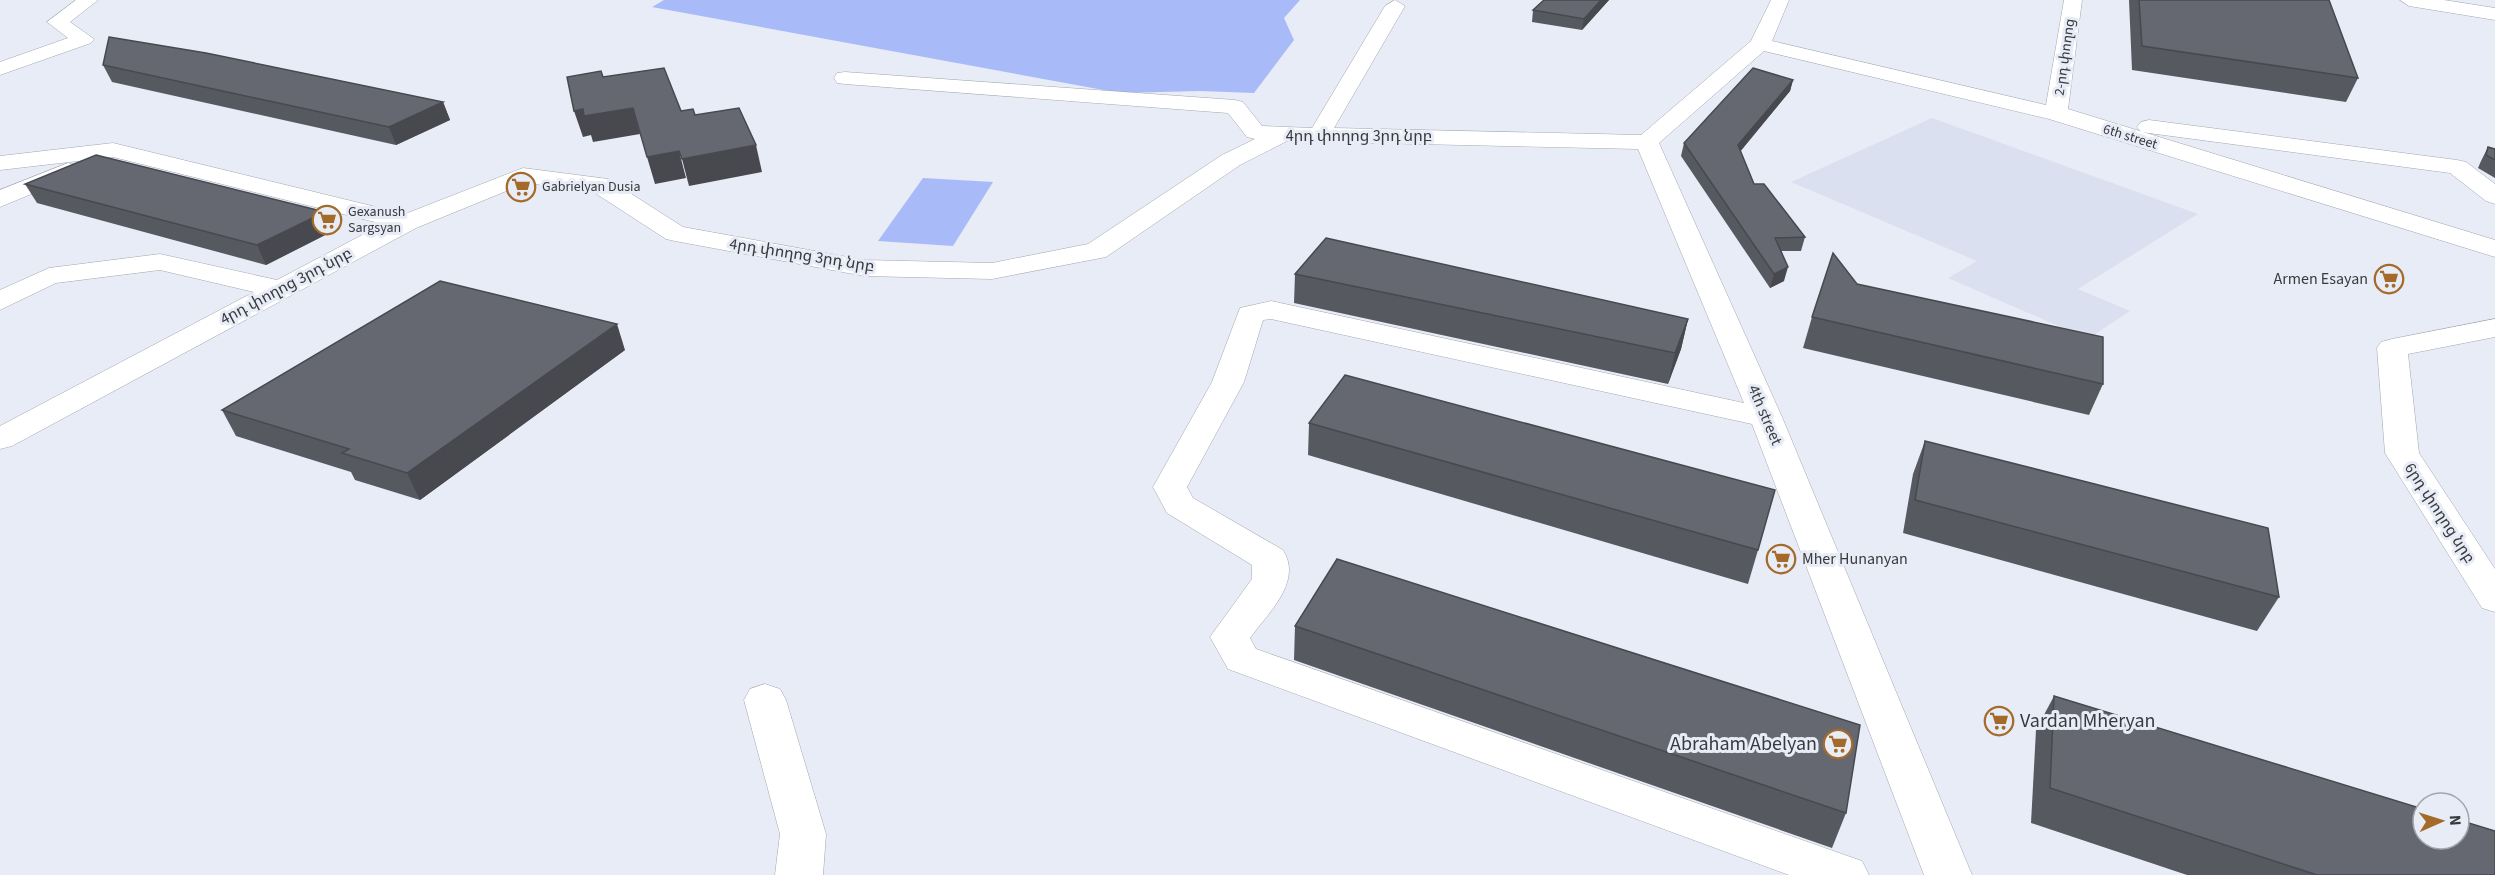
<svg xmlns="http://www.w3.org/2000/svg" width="2495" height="875" viewBox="0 0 2495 875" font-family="'Source Sans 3','Noto Sans Armenian',sans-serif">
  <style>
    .built { fill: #dbe0f0 }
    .green { fill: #a9baf9 }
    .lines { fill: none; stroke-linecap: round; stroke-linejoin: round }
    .minor-casing { stroke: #a3a6af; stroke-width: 1 }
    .minor { fill: #fff; fill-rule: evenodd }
    .wall { fill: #575961 }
    .shaded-wall { fill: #47494f }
    .building { fill: #656871; stroke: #47494f; stroke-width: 1.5 }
    .labels { text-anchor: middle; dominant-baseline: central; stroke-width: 6; stroke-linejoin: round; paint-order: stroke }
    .far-street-label { font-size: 14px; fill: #393a3e; stroke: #e8ecf6 }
    .far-poi-label { font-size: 14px; fill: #393a3e; stroke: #e8ecf6; text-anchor: start }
    .street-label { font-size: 16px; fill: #393a3e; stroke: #e8ecf6 }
    .poi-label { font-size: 16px; fill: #393a3e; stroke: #e8ecf6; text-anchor: end }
    .near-poi-label { font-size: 20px; fill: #393a3e; stroke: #e8ecf6; text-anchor: start }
  </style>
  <rect width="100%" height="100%" fill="#e8ecf6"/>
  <!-- built -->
  <polygon class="built" points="1932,118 2198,214 2078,289 2130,311 2088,339 1948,278 1977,261 1791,182"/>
  <!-- green -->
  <g class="green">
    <polygon points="664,0 1300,0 1284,18 1294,40 1254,93 1200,91 1120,93 652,7"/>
    <polygon points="923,178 993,182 953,246 878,241"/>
  </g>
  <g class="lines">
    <!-- minor casing -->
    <g class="minor-casing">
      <g id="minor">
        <polygon points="76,0 98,0 70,22 94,39 91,43 0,75 0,62 68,38 47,22"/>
        <path d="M 1395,0 L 1405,6 L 1334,128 L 1641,135 L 1751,41 L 1771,0 L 1789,0 L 1772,41 L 2046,105 L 2064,0 L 2082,0 L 2068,109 L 2495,240 L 2495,257 L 2049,119 L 1764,51 L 1659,143 L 1782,417 L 1972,875 L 1924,875 L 1752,424 L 1271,319 L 1263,320 L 1244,382 L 1187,487 L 1193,498 L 1283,550 C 1303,582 1268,613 1250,638 L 1256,649 L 1862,861 L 1869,875 L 1789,875 L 1228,669 L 1210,637 L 1252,579 L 1252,565 L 1167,513 L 1153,487 L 1212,382 L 1240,308 L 1271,301 L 1744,403 L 1638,149 L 1287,141 L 1240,165 L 1106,257 L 992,279 L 864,276 L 675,241 L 666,239 L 592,191 L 526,183 L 416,228 L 12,446 L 0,449 L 0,426 L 254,292 L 160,270 L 56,283 L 0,310 L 0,290 L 49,268 L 160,254 L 277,280 L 383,224 L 113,157 L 0,170 L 0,156 L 113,143 L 405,214 L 523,168 L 608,179 L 683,227 L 864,260 L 992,263 L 1088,244 L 1222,155 L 1255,139 L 1247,137 L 1228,113 L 845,84 L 837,83 L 834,78 L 837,73 L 845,72 L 1235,100 L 1243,102 L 1262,126 L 1312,128 L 1385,6 Z"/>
        <polygon points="2400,0 2444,0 2495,8 2495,20 2409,6"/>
        <polygon points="2149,120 2457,160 2466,162 2495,184 2495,204 2486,201 2450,173 2141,132 2137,127 2141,122"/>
        <polygon points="68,163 77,165 80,170 77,175 0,207 0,190"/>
        <polygon points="2495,319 2495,337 2408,354 2419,453 2495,569 2495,612 2482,608 2385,453 2377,348 2381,342 2392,339"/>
        <polygon points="765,684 780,689 786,700 826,834 823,875 775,875 780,834 744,700 750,689"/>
      </g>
    </g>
    <!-- minor -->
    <use href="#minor" class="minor"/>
  </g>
  <!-- wall -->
  <g class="wall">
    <polygon points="1544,0 1609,0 1582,30 1532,22 1533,10"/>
    <polygon points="2129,0 2329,0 2358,78 2346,102 2132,70"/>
    <polygon points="103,65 443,102 450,120 396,145 112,82"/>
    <polygon points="1793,80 1790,91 1740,151 1754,184 1805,237 1801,251 1781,251 1784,281 1770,288 1681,156 1684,143"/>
    <polygon points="2488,147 2495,149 2495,178 2478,168 2481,161"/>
    <polygon points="25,184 325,212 333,231 266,265 37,203"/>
    <polygon points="1295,274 1688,319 1681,349 1668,384 1294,303"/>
    <polygon points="1857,284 2103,384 2089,415 1803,348 1812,317"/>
    <polygon points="625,350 420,500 355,480 351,472 236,436 222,410"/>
    <polygon points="1309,423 1758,550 1748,584 1308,455"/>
    <polygon points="1925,441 2279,597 2257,631 1903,533 1913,474"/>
    <polygon points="1295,626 1846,813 1832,848 1294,660"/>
    <polygon points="2054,696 2495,875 2187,875 2031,823 2036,730"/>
  </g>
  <!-- shaded-wall -->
  <g class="shaded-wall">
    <polygon points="1601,0 1609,0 1582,30 1584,19"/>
    <polygon points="1793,80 1790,91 1735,158 1738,145"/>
    <polygon points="443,102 450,120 396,145 389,127"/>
    <polygon points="633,108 640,134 593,142 591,135 583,137 574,111 583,109"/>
    <polygon points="756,145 762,172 689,186 682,159"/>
    <polygon points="679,151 686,178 655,184 647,157"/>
    <polygon points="325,212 333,231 266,265 257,245"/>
    <polygon points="1788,267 1784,281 1770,288 1774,274"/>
    <polygon points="1688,319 1681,349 1668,384 1675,353"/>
    <polygon points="617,324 625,350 420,500 407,473"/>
  </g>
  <!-- building -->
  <g class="building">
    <polygon points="1544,0 1601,0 1584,19 1533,10"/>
    <polygon points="2139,0 2329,0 2358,78 2142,46"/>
    <polygon points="109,37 206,53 443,102 389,127 103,65"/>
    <polygon points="664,68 681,111 693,109 695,115 739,108 756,145 682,159 679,151 647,157 633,108 584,116 583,109 574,111 567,77 601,71 603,77"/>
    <polygon points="1753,68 1793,80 1738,145 1754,184 1764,184 1805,237 1775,238 1788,267 1774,274 1684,143"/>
    <polygon points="2488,147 2495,149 2495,160 2486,155"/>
    <polygon points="96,155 325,212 257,245 25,184"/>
    <polygon points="1326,238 1688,319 1675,353 1295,274"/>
    <polygon points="1833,253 1857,284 2103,337 2103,384 1812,317"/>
    <polygon points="440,281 617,324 407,473 342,453 349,449 222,410"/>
    <polygon points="1345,375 1775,490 1758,550 1309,423"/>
    <polygon points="1925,441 2268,528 2279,597 1915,500"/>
    <polygon points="1337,559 1860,725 1846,813 1295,626"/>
    <polygon points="2054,696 2423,809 2423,839 2459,839 2459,820 2495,831 2495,875 2317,875 2050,788"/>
  </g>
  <!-- icons -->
  <defs>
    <g id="supermarket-ring" transform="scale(1.5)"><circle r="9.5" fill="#e8ecf6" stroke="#a46a2a" stroke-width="1.5"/><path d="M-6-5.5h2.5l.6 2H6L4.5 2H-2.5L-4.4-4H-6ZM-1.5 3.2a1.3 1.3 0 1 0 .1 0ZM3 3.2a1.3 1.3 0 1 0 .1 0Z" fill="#a46a2a"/></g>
  </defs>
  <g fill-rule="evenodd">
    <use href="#supermarket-ring" x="521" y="187"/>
    <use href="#supermarket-ring" x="327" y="220"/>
    <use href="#supermarket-ring" x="2389" y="279"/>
    <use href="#supermarket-ring" x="1781" y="559"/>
    <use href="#supermarket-ring" x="1999" y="721"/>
    <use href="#supermarket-ring" x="1838" y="744"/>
  </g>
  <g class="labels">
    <!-- far-street labels -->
    <g class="far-street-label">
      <text transform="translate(2065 57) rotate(-82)">2-րդ փողոց</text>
      <text transform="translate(2130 137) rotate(17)">6th street</text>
    </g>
    <!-- far-poi labels -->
    <g class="far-poi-label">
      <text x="542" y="187">Gabrielyan Dusia</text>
      <text x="348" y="212">Gexanush<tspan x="348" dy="16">Sargsyan</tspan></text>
    </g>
    <!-- street labels -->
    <g class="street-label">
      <text x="1359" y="136">4րդ փողոց 3րդ նրբ</text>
      <text transform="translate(802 255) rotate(9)">4րդ փողոց 3րդ նրբ</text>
      <text transform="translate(286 286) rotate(-28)">4րդ փողոց 3րդ նրբ</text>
      <text transform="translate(1765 415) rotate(67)">4th street</text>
      <text transform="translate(2440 513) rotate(57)">6րդ փողոց նրբ</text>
    </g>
    <!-- poi labels -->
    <g class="poi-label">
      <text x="2368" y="279">Armen Esayan</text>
      <text x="1802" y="559" text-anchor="start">Mher Hunanyan</text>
    </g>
    <!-- near-poi labels -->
    <g class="near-poi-label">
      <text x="2020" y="721">Vardan Mheryan</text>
      <text x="1817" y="744" text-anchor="end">Abraham Abelyan</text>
    </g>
  </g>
  <!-- north arrow -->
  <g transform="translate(2441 821) rotate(87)"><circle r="28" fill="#e8ecf6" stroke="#a2a5ac" stroke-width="1.5"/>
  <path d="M0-4.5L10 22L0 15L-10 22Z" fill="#a46a2a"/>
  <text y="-9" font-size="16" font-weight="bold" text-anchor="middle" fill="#393a3e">N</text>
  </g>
</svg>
